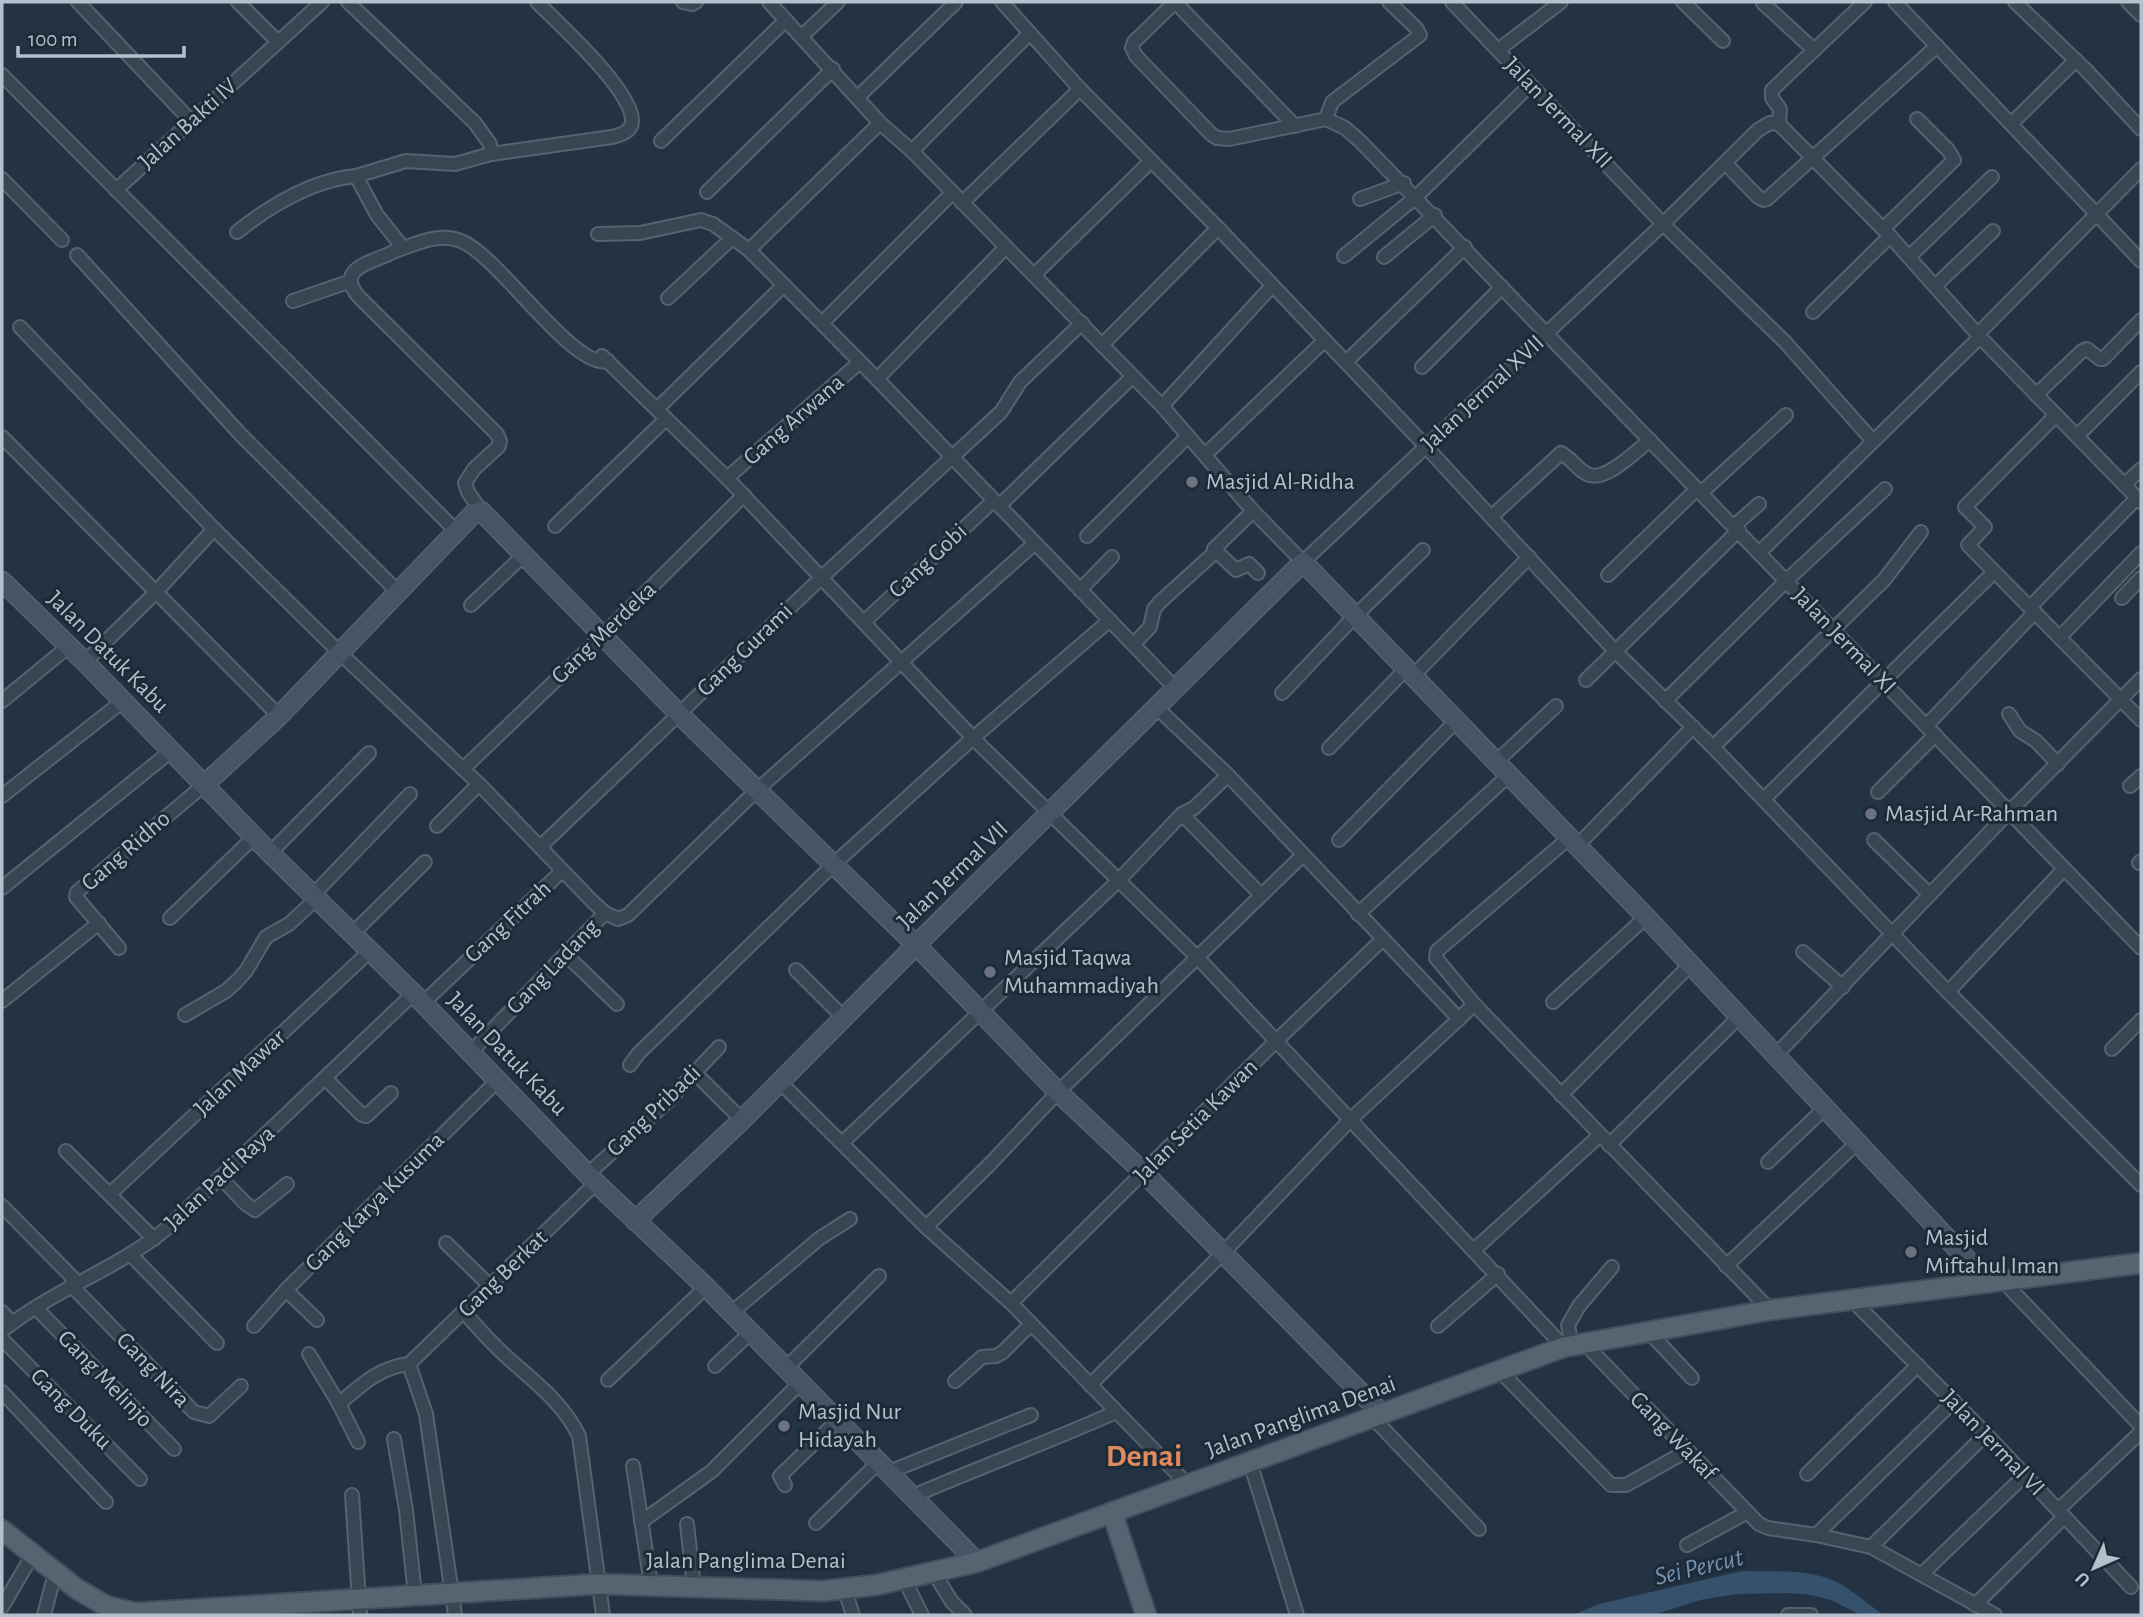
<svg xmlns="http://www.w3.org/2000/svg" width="2143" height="1617" viewBox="0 0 2143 1617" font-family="'Alegreya Sans',sans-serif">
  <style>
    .water { fill: #36516b }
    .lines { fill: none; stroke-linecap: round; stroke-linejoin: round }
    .street-casing { stroke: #56636f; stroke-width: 16 }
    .secondary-casing { stroke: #56636f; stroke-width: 21 }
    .primary-casing { stroke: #424e5b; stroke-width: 23 }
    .street { stroke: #384552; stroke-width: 12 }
    .secondary { stroke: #465465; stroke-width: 18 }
    .primary { stroke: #566472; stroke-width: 19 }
    .worship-dot { fill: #6b7280; stroke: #1d2a37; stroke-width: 2.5 }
    .labels { text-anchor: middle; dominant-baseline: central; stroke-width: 6; stroke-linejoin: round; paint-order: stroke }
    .street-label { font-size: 24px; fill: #b5c0cc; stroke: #1d2a37 }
    .poi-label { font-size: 24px; fill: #b5c0cc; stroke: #1d2a37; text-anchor: start }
    .water-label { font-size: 26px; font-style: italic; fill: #7294b2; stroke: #1d2a37 }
    .district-label { font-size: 32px; font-weight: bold; fill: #de8a5e; stroke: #1d2a37 }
  </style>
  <rect width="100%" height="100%" fill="#233343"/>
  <!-- water -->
  <path class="water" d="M 1742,1571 C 1774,1572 1816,1568 1844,1586 C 1858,1595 1870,1606 1884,1615 L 1861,1615 L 1831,1600 L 1811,1595 L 1787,1593 L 1737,1594 L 1700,1600 L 1653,1615 L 1573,1615 L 1599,1604 Z"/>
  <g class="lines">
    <!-- street casing -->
    <g class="street-casing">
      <g id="street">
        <polyline points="78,2 191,121"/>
        <polyline points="238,2 278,42"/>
        <polyline points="348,2 475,123 490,144 491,154"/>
        <polyline points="683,2 692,4 696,2"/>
        <polyline points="769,2 880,123 912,151 1162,406 1253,511 1303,562 1663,224 1758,130 1770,123 1779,124 1890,236 1980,337 2141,502"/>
        <polyline points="1002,2 1080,89 1218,228 1417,437 1615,651 1713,747 1948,992 2141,1185"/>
        <polyline points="1175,2 1134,42 1132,48 1136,56 1211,134 1217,138 1229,139 1326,119 1345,128 1360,141 2141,948"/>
        <polyline points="1175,2 1295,126"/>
        <polyline points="1452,2 1663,224 1785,342 1873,441"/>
        <polyline points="1683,2 1723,41"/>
        <polyline points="1895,2 2141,261"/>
        <polyline points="2015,2 2086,70 2141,129"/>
        <polyline points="2128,2 2141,15"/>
        <polyline points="1763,3 1814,50"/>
        <polyline points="802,36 838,2"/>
        <polyline points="1498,50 1561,2"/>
        <polyline points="2,75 456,531"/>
        <polyline points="858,97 956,2"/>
        <polyline points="1326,119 1332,102 1420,35 1416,28 1389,2"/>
        <polyline points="1779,124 1780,109 1772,98 1772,90 1865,2"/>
        <polyline points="2011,124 2076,60"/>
        <polyline points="661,141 786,20"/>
        <polyline points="912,151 1029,34"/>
        <polyline points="1726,164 1758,197 1764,200 1767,199 1937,46"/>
        <polyline points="2,179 62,240"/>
        <polyline points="116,190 322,2"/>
        <polyline points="707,192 833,69"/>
        <polyline points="1360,199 1404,183"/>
        <polyline points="962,203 1080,89"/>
        <polyline points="1883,229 1954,160 1948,150 1917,119"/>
        <path d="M 237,232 C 271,205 312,180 356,176"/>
        <polyline points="598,234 640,233 701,220 713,224 749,250 877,379 1176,689"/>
        <path d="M 398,250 C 418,243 441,232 461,241 C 499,256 573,370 608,361"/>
        <polyline points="749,250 880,123"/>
        <polyline points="77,255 241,435 399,593"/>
        <polyline points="1344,256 1416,197 1530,85"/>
        <polyline points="1384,257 1435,215"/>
        <polyline points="1909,257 1992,177"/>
        <polyline points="1034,275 1151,161"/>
        <polyline points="1935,286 1993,231"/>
        <polyline points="668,298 732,238"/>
        <polyline points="293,301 351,281"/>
        <polyline points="1813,312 1890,236"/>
        <polyline points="822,323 952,193"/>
        <polyline points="20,327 214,529 340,653 479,784 593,902 605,913 618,919 628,915 756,791 1034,544"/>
        <polyline points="1978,334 2141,169"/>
        <polyline points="1102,345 1218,228"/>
        <polyline points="602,356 727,478 973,738 1197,957 1564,1347"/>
        <polyline points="1346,362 1465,247"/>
        <polyline points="1422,367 1502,287"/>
        <polyline points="877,379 1006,247"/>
        <polyline points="2036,395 2082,351 2087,349 2100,359 2103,359 2141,320"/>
        <polyline points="1162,406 1272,286"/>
        <polyline points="657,409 784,285"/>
        <polyline points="2056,415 1965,507 1985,527 1968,545 2141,720"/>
        <polyline points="2077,436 2141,372"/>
        <polyline points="2,437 279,716"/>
        <polyline points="1205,455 1325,340"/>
        <polyline points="727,478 860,362"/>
        <polyline points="2124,485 2141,469"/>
        <polyline points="1701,493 1786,415"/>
        <polyline points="999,506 1132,377"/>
        <path d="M 481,511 L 468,492 L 465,483 L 474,469 L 499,446 L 500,441 L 497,434 L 358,296 C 332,264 384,261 400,248 L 400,244 L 377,215 L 356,176 L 406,161 L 455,164 L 491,154 L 612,137 C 620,135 632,132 632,121 C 633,91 559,24 537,2"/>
        <path d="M 1491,517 L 1561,453 C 1571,458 1577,469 1587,474 C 1604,484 1637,450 1650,440"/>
        <polyline points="555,526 666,419"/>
        <polyline points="1734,526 1759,504"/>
        <polyline points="1087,536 1188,436"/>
        <polyline points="1214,549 1253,511"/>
        <polyline points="1760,552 1980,337"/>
        <polyline points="1608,575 1697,489"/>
        <polyline points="1080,590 1112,557"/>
        <polyline points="2122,598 2141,578"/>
        <polyline points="471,605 524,555"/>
        <polyline points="2030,607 2137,498"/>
        <polyline points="864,622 993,501"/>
        <polyline points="2060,637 2141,553"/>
        <polyline points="1134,644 1150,627 1154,609 1160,602 1213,554 1214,549 1236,570 1249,564 1258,573"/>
        <polyline points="85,662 155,593 214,529"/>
        <polyline points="1412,677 1529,557"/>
        <polyline points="1586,680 1739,530"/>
        <polyline points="1282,693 1354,617 1423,550"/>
        <polyline points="2,701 69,646"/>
        <polyline points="1665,701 1786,581 1885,489"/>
        <polyline points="1157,708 1228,775 1459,1019 1474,1004 1770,1310"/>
        <polyline points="2009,714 2020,731 2036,741 2058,764"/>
        <polyline points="1926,726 2035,612"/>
        <polyline points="1713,747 1884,580 1921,532"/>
        <polyline points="1329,748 1405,670"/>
        <polyline points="1497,761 1556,706"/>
        <polyline points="463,769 604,634 744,495"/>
        <polyline points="2130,786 2141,776"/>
        <polyline points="1878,792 1935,735"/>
        <polyline points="2,796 123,701"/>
        <polyline points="1764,799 1994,572"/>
        <polyline points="1182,814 1261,895"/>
        <polyline points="437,826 479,784"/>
        <polyline points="1339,840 1457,720"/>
        <polyline points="1874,840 1930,895"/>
        <polyline points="1577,846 1693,727"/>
        <polyline points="540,847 822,577 1001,412 1020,382 1082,323"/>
        <polyline points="270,853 369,753"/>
        <polyline points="2139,863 2141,861"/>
        <polyline points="2,888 171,751"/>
        <polyline points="313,895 410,794"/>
        <polyline points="1358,914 1510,774"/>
        <polyline points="170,918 254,837"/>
        <polyline points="353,933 425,862"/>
        <polyline points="119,948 76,897 77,892 204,785"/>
        <polyline points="1803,952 1843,987"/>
        <polyline points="566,955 617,1004"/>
        <polyline points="796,970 844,1018"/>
        <polyline points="1948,992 2063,870"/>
        <polyline points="2,1001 99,923"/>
        <polyline points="1553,1002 1646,917"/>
        <polyline points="423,1003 562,871"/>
        <polyline points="1474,1004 1436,958 1437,951 1569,838"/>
        <polyline points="185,1015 226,991 237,981 246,971 266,937 289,924 316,899"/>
        <polyline points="2112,1049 2141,1020"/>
        <polyline points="471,1052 605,913"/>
        <polyline points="1775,1056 2008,813 2141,679"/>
        <polyline points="630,1065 638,1054 834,864 973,738 1110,620"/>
        <polyline points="695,1073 742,1120"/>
        <polyline points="325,1078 362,1115 366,1116 391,1093"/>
        <polyline points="780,1082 926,1227 1011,1303 1187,1484"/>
        <polyline points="1561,1095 1691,964"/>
        <polyline points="842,1143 1118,881 1182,814 1194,808 1228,775"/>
        <polyline points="1609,1145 1739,1017"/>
        <polyline points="66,1151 154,1239"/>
        <polyline points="1768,1162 1825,1108"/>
        <polyline points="588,1174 668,1101 719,1047"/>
        <polyline points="220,1177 246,1204 255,1210 287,1184"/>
        <polyline points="110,1194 370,951"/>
        <polyline points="2,1206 77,1282"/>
        <polyline points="926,1227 990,1164 1058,1092 1302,856"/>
        <polyline points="446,1243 490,1286"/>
        <polyline points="1474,1250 1600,1135"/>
        <polyline points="130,1254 217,1343"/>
        <polyline points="1726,1266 1858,1142"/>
        <polyline points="2003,1281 2141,1426"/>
        <polyline points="71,1285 194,1412 209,1416 241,1386"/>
        <polyline points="286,1290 317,1320"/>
        <polyline points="1853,1301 1986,1434 2131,1587"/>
        <polyline points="1011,1303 1276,1041 1383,939"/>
        <polyline points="36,1308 174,1449"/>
        <polyline points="2,1312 12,1323"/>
        <path d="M 464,1312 C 478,1328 493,1345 509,1359 C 536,1383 563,1403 579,1436 L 603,1615"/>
        <polyline points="731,1313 820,1238 850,1219"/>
        <polyline points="254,1326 286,1290 498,1080"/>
        <polyline points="1438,1326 1498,1274"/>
        <path d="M 2,1331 C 52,1290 116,1270 166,1229 L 414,993"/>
        <polyline points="1649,1332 1692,1378"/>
        <polyline points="2,1339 140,1479"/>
        <polyline points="1584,1343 1759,1524 1768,1528 1816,1535 1871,1547 1995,1615"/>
        <polyline points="1572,1345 1568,1325 1579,1306 1612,1267"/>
        <path d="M 309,1354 L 339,1404 C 361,1385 380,1367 409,1364"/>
        <polyline points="409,1364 596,1183"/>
        <polyline points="409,1364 426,1414 455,1615"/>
        <polyline points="715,1366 750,1333"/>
        <polyline points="785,1369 879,1276"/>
        <polyline points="1500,1371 1611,1485 1626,1485 1687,1451"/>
        <polyline points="608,1380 706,1287"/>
        <polyline points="955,1381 982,1357 996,1356 1003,1352 1031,1324"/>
        <polyline points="1090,1385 1222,1254 1351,1119 1459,1019"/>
        <polyline points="2,1392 106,1502"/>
        <polyline points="339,1404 358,1442"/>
        <polyline points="1373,1418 1479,1529"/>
        <polyline points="394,1439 406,1510 415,1595"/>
        <polyline points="1250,1462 1297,1615"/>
        <polyline points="633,1466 651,1585"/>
        <polyline points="889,1472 1031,1415"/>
        <polyline points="1807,1474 1918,1365"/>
        <polyline points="785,1485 780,1476 837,1421"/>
        <polyline points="352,1495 360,1615"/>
        <path d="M 913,1496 C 980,1467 1049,1442 1116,1412"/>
        <polyline points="2058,1510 2141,1432"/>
        <polyline points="641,1522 712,1471 800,1383"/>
        <polyline points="816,1523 879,1462"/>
        <polyline points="687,1524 694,1587"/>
        <polyline points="1816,1535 1954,1401"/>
        <polyline points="1687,1545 1746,1513"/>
        <polyline points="1871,1547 1986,1434"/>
        <polyline points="934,1573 952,1602 965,1615"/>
        <polyline points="1922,1574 2025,1475"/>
        <polyline points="904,1579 922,1615"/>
        <polyline points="844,1588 853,1615"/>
        <polyline points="1975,1605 2064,1517"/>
        <polyline points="2,1607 32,1556"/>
        <polyline points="44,1615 55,1573"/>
        <polyline points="1788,1615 1811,1615"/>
      </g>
    </g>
    <!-- secondary casing -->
    <g class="secondary-casing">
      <g id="secondary">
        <polyline points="2,581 85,662 270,853 423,1003 596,1183 706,1287 977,1562"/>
        <polyline points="204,785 279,716 474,513 481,511 679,714 916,945 1058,1092 1144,1173 1383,1415"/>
        <polyline points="635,1221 742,1120 916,945 1303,562 1646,917 1989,1283"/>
      </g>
    </g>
    <!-- primary casing -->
    <g class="primary-casing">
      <g id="primary">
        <polyline points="1112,1512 1146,1615"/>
        <polyline points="2,1530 77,1589 106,1606 136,1613 599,1584 823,1591 876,1585 977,1562 1564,1347 1770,1310 2141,1263"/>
      </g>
    </g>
    <!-- street -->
    <use href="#street" class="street"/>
    <!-- secondary -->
    <use href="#secondary" class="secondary"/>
    <!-- primary -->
    <use href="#primary" class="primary"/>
  </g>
  <!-- markers -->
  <g class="worship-dot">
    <circle cx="1192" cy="482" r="7"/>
    <circle cx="1871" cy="814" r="7"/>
    <circle cx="990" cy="972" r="7"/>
    <circle cx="1911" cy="1252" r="7"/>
    <circle cx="784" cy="1426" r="7"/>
  </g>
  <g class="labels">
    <!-- street labels -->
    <g class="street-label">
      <text transform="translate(1558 113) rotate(46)">Jalan Jermal XII</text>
      <text transform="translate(188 124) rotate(-42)">Jalan Bakti IV</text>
      <text transform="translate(1483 393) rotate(-43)">Jalan Jermal XVII</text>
      <text transform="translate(794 420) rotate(-41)">Gang Arwana</text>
      <text transform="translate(928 561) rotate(-43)">Gang Gobi</text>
      <text transform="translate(604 633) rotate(-44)">Gang Merdeka</text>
      <text transform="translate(1844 641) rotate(46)">Jalan Jermal XI</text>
      <text transform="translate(745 650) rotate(-44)">Gang Gurami</text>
      <text transform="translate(108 652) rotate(45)">Jalan Datuk Kabu</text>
      <text transform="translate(126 851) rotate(-41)">Gang Ridho</text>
      <text transform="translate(953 875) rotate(-44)">Jalan Jermal VII</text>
      <text transform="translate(508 922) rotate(-43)">Gang Fitrah</text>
      <text transform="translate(553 967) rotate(-46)">Gang Ladang</text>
      <text transform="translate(507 1054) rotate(46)">Jalan Datuk Kabu</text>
      <text transform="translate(240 1073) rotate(-43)">Jalan Mawar</text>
      <text transform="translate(654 1111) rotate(-44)">Gang Pribadi</text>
      <text transform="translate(1196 1121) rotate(-45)">Jalan Setia Kawan</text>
      <text transform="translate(220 1178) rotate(-43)">Jalan Padi Raya</text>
      <text transform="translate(375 1202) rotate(-45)">Gang Karya Kusuma</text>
      <text transform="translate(503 1274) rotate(-44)">Gang Berkat</text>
      <text transform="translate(153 1370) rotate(46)">Gang Nira</text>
      <text transform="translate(105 1379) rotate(46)">Gang Melinjo</text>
      <text transform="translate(71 1409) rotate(45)">Gang Duku</text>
      <text transform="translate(1301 1417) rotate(-20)">Jalan Panglima Denai</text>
      <text transform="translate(1673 1436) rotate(46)">Gang Wakaf</text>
      <text transform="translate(1993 1443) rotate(46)">Jalan Jermal VI</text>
      <text x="746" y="1561">Jalan Panglima Denai</text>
    </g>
    <!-- poi labels -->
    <g class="poi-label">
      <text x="1206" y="482">Masjid Al-Ridha</text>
      <text x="1885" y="814">Masjid Ar-Rahman</text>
      <text x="1004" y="958">Masjid Taqwa<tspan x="1004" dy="28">Muhammadiyah</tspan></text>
      <text x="1925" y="1238">Masjid<tspan x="1925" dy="28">Miftahul Iman</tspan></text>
      <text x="798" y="1412">Masjid Nur<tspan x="798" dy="28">Hidayah</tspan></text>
    </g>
    <!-- water labels -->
    <g class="water-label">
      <text transform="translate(1699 1567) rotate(-13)">Sei Percut</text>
    </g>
    <!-- district labels -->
    <g class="district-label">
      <text x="1144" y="1456">Denai</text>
    </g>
  </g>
  <!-- border -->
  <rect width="2143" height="1617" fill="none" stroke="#b5c0cc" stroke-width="7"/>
  <!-- north arrow -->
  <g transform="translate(2094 1568) rotate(225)" stroke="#1d2a37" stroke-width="5" paint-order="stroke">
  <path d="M0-5L12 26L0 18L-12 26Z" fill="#b5c0cc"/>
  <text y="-10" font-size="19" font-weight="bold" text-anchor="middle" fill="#b5c0cc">U</text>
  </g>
  <!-- scale -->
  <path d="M18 46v10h166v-10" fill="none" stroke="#b5c0cc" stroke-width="3.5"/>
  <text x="28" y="46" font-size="21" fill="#b5c0cc" stroke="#1d2a37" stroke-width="5" paint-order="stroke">100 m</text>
</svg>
